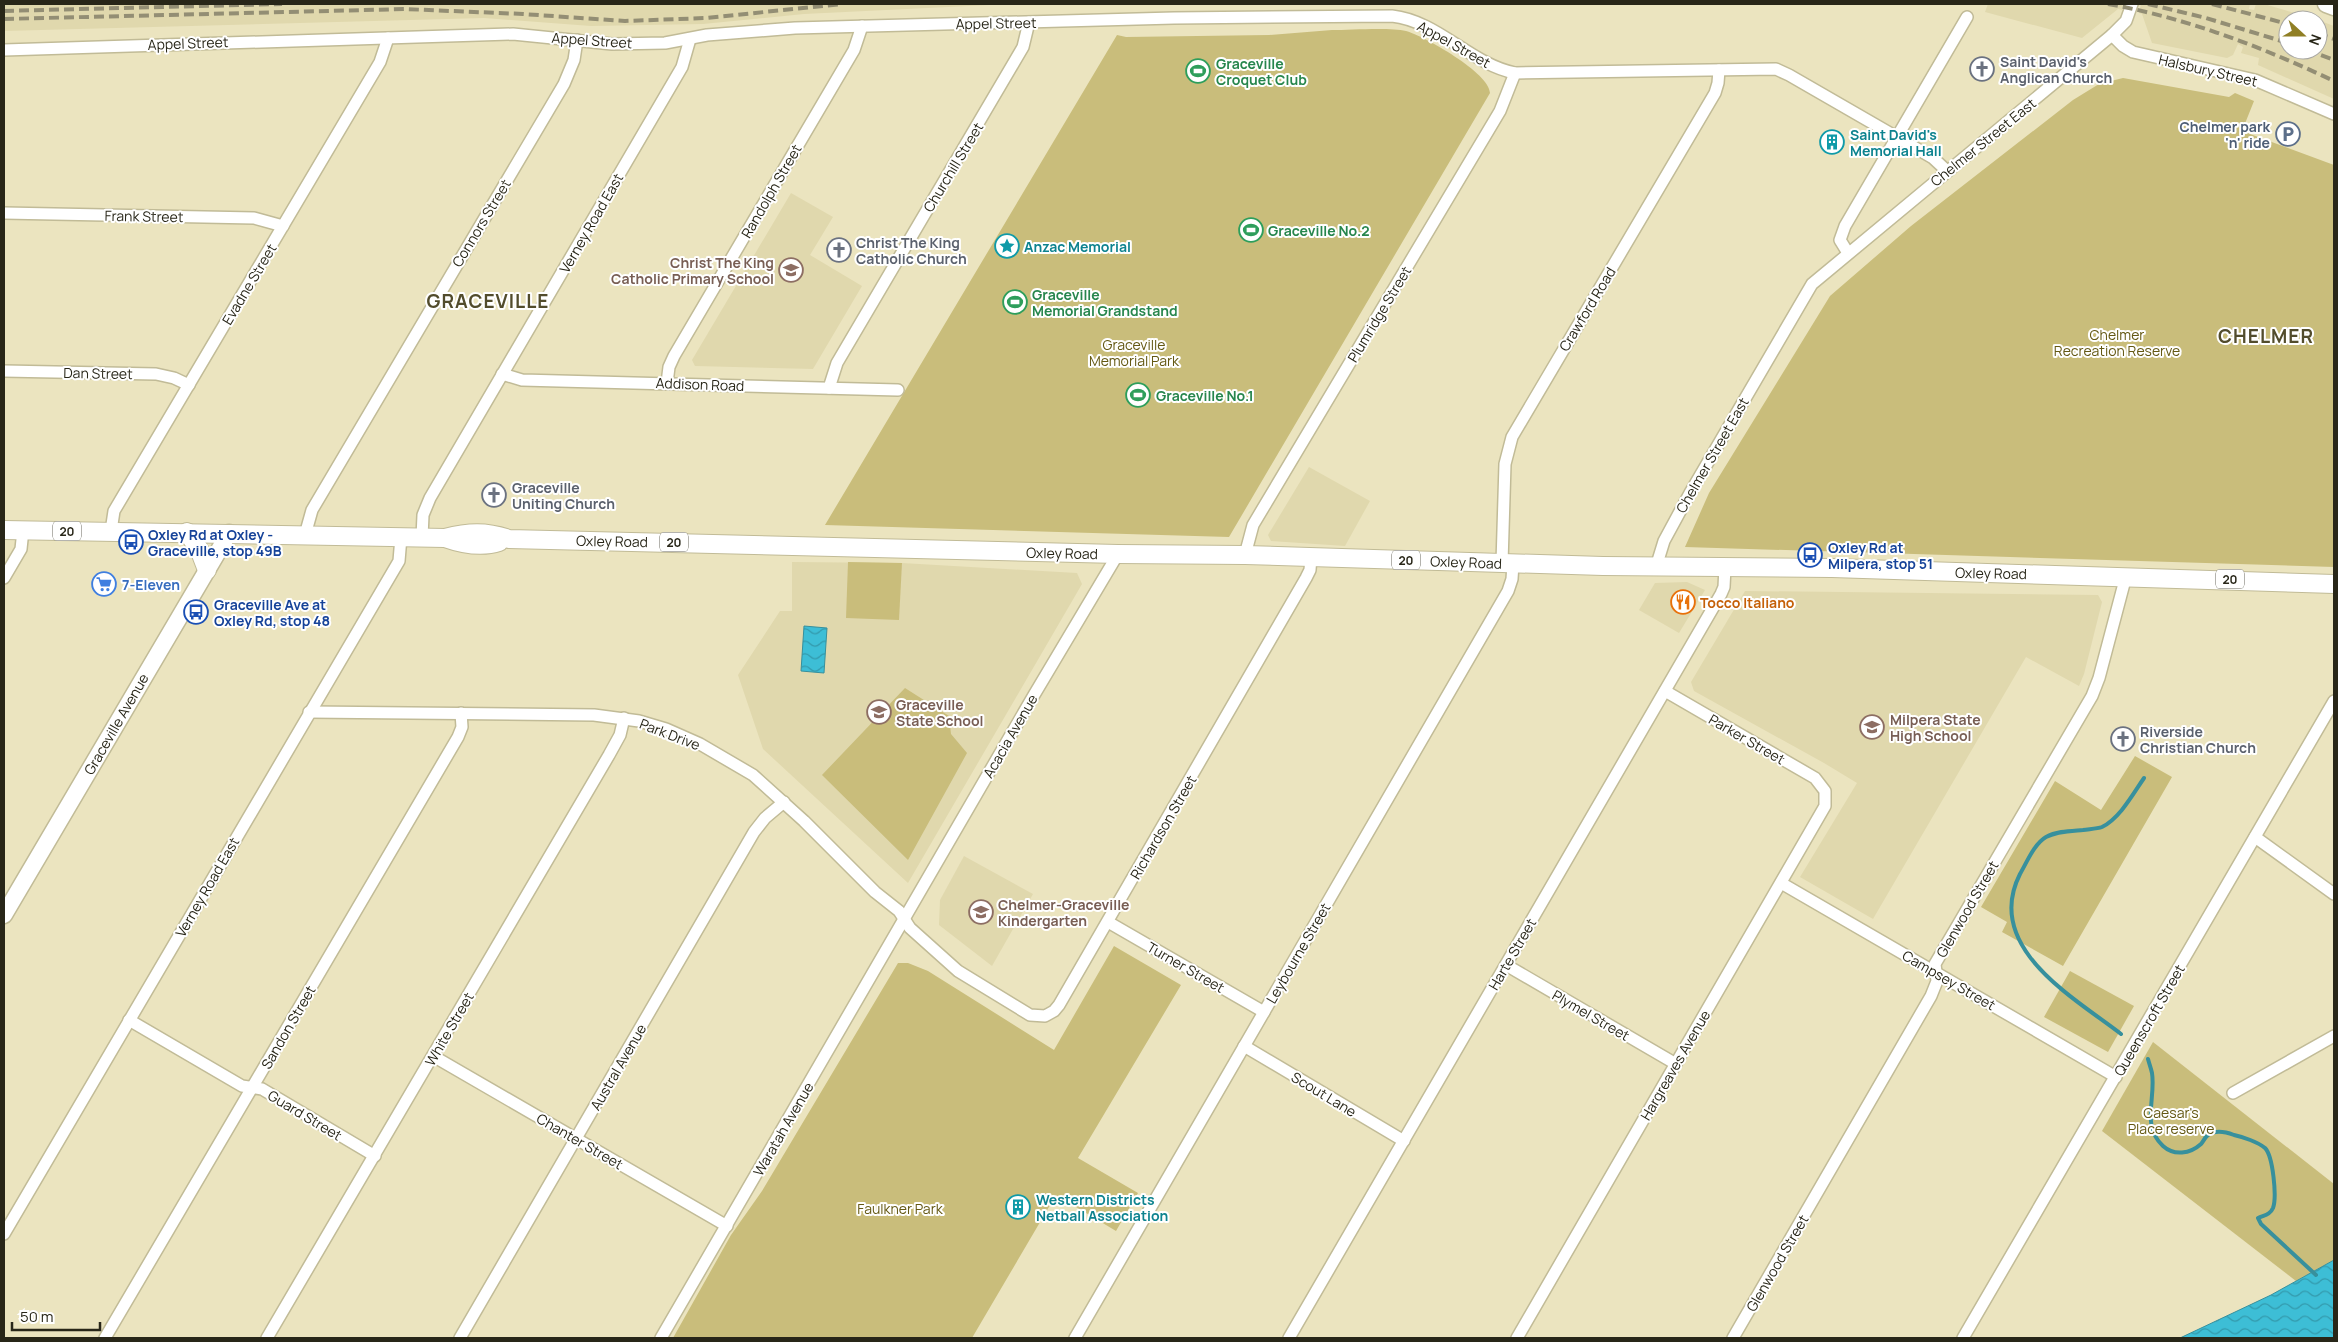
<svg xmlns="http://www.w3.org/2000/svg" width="2338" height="1342" viewBox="0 0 2338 1342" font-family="Manrope,sans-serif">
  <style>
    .built { fill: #e0d8ad }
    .park { fill: #c9bd7b }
    .water { fill: url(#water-waves); stroke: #37909d }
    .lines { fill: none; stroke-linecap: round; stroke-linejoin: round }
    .stream { stroke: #37909d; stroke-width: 4 }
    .minor-casing { stroke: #c1bb97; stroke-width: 14 }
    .secondary-casing { stroke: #c1bb97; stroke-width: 19 }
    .primary-casing { stroke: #c1bb97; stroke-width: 20 }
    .minor { stroke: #fff; stroke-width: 11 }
    .secondary { stroke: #fff; stroke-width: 16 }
    .primary { stroke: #fff; stroke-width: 18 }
    .rail { stroke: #938e74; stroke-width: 4; stroke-dasharray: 10 5; stroke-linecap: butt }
    .labels { text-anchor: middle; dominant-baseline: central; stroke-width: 4; stroke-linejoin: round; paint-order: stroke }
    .shield { fill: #fff; stroke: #68675d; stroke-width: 1 }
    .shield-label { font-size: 12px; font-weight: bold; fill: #282618 }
    .street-label { font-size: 14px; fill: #282618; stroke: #fff }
    .worship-label { font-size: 14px; font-weight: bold; fill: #5b616d; stroke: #fff; text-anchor: start }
    .leisure-label { font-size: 14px; font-weight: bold; fill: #27864d; stroke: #fff; text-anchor: start }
    .service-label { font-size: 14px; font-weight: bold; fill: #4e5e75; stroke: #fff; text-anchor: end }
    .culture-label { font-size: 14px; font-weight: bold; fill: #0d838f; stroke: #fff; text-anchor: start }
    .education-label { font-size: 14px; font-weight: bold; fill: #785e54; stroke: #fff; text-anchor: start }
    .park-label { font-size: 14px; fill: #645813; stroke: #fff }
    .transit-label { font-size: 14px; font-weight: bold; fill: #164399; stroke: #fff; text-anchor: start }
    .shop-label { font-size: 14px; font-weight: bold; fill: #366cbe; stroke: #fff; text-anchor: start }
    .food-label { font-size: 14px; font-weight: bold; fill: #c56008; stroke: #fff; text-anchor: start }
    .district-label { font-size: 19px; font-weight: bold; letter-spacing: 1px; fill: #524c2c; stroke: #fff }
  </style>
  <defs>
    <pattern id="water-waves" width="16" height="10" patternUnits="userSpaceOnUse" patternTransform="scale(1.25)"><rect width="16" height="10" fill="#3dbed6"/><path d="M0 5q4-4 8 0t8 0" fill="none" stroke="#339aad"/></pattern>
  </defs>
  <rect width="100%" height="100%" fill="#ebe4bf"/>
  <!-- built -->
  <g class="built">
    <polygon points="4,4 1010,4 804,14 703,24 591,26 484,18 4,31"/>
    <polygon points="1988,4 2123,4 2122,10 2118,9 2082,38 1985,12"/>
    <polygon points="2141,4 2250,4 2249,9 2254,10 2256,4 2264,4 2318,20 2288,20 2288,50 2318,50 2318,20 2334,26 2334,99 2258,65 2259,58 2241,53 2243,47 2238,44 2233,55 2227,58 2152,43 2142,14 2139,13"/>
    <polygon points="791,193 833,217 810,255 862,286 813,369 695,366 692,360"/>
    <polygon points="1309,467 1370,501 1345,546 1271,541 1268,535"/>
    <polygon points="792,562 902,563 1077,573 1082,584 908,883 763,749 738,675 780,611 792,611"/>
    <polygon points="1687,582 1705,590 1679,633 1639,610 1655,583"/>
    <polygon points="1745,591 2098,595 2102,602 2084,674 2079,686 2026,657 1873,919 1800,877 1857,783 1824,763 1694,691 1691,682"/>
    <polygon points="964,856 1033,894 992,966 939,925 940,900"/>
  </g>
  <!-- park -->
  <g class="park">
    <path d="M 1332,30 C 1350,30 1390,27 1406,31 C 1424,36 1490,73 1490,93 L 1229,537 L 825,525 L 1117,35 L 1126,37 L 1269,35 Z"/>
    <polygon points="2123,78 2229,97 2235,93 2254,101 2242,131 2334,165 2334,567 1685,547 1709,493 1830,296 1911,226 2073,100 2099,84"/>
    <polygon points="848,562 902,563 899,620 846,618"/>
    <polygon points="905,688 949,716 951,734 967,753 908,860 822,775"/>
    <polygon points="2135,756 2172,777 2063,966 2002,932 2007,922 1981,907 2055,781 2101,810"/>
    <polygon points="1114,946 1181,985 1078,1158 1138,1193 1116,1231 1056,1195 972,1338 673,1338 731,1235 762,1191 898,963 908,963 928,971 1054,1050"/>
    <polygon points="2070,971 2134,1006 2108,1052 2044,1017"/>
    <polygon points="2153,1042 2334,1184 2334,1260 2296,1281 2102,1131"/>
  </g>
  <!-- water -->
  <g class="water">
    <polygon points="804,626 827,628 824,673 801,671"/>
    <polygon points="2334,1260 2334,1338 2180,1338 2271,1295"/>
  </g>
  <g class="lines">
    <!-- stream -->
    <g class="stream">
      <path d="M 2121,1034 C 2073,997 1983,947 2020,874 C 2027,862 2034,844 2046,837 C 2057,831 2071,831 2083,830 C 2089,829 2097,829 2102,827 C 2120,818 2133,794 2144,778"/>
      <path d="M 2148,1059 C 2149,1063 2151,1068 2152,1073 C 2156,1098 2141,1126 2163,1146 C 2174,1156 2190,1154 2201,1144 C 2203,1142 2205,1137 2208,1135 C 2215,1130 2226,1132 2234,1135 C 2243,1137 2258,1142 2265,1148 C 2273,1156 2277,1197 2273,1208 C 2270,1215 2264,1215 2258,1218 L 2261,1224 L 2316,1275"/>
    </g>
    <!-- minor casing -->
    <g class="minor-casing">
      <g id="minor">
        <polyline points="2112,35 2123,46 2133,52 2255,80 2334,114"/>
        <path d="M 4,50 L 513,34 L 612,44 L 665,43 L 707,35 L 795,28 L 1174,18 L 1392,16 C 1438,21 1470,64 1515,73 L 1776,69 L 1789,75 L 1933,158 L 1947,171"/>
        <polyline points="4,213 254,218 283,226"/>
        <polyline points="1848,253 1840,240 1845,226 1967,17"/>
        <polyline points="4,371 156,374 174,378 189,385"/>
        <polyline points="502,374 522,380 898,390"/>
        <polyline points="667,383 669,367 674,356 854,50 862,26"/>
        <polyline points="829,388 837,363 1023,47 1029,22"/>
        <polyline points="111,531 114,511 380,62 388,38"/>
        <polyline points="305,535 312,510 564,84 574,60 577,40"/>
        <polyline points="422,537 423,515 430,498 682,67 690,39"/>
        <polyline points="1245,555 1253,525 1500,111 1515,73"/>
        <polyline points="1502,563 1505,464 1512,437 1715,93 1718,83 1719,70"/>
        <polyline points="1656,567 1664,541 1690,493 1812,284 2112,35 2126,21 2132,4"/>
        <polyline points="4,578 21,549 23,530"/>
        <polyline points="309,712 594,715 639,721 666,729 700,744 753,775 804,821 875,892 899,911 910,928 958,971 1030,1015 1045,1016 1054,1011 1059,1005 1306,578 1310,570 1311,557"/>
        <polyline points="2255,837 2334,894"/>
        <polyline points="1781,883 2116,1077"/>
        <polyline points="1108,922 1264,1012"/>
        <polyline points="1506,965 1676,1064"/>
        <polyline points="129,1020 242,1086 262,1089 375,1156"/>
        <polyline points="1244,1046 1404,1141"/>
        <polyline points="433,1056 727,1226"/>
        <polyline points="2233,1093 2334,1036"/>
        <polyline points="4,1234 399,561 401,537"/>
        <polyline points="105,1338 458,737 462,727 461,713"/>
        <polyline points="267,1338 609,755 620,735 624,718"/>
        <polyline points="460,1338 754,832 765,818 784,802"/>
        <polyline points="661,1338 1034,695 1118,554"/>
        <polyline points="1075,1338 1508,591 1512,579 1513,564"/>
        <polyline points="1289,1338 1721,594 1724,587 1725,567"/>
        <polyline points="1517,1338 1825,806 1825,791 1815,778 1665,691"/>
        <polyline points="1733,1338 1931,996 1937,981 1935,964 2092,696 2099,678 2126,576"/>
        <polyline points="1963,1338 2334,701"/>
      </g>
    </g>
    <!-- secondary casing -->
    <g class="secondary-casing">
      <g id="secondary">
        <polyline points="2326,4 2334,7"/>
        <polyline points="4,915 229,533"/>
      </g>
    </g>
    <!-- primary casing -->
    <g class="primary-casing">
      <g id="primary">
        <path d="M 4,530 L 445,538 C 462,544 481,548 499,542"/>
        <polyline points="187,532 199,549 207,570"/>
        <path d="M 445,538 C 468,532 486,531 509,539 L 1118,554 L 1245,555 L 1603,566 L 1832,568 L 2334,584"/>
      </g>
    </g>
    <!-- minor -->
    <use href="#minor" class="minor"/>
    <!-- secondary -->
    <use href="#secondary" class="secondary"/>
    <!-- primary -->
    <use href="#primary" class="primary"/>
    <!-- rail -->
    <g class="rail">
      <path d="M 2108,4 C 2187,18 2262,47 2334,81"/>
      <polyline points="2148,4 2206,18 2288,43"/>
      <polyline points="2212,4 2288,24"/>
      <polyline points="4,11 282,4"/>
      <polyline points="4,19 404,9 523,14 625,21 706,18 842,4"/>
      <polyline points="2318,33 2334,39"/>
      <polyline points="2307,50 2334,60"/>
    </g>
  </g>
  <!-- icons -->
  <defs>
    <g id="church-ring" transform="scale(1.25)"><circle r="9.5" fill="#fff" stroke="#6b7280" stroke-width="1.5"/><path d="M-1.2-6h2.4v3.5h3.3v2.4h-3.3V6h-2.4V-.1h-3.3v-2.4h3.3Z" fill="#6b7280"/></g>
    <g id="stadium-ring" transform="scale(1.25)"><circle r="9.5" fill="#fff" stroke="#2e9e5b" stroke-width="1.5"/><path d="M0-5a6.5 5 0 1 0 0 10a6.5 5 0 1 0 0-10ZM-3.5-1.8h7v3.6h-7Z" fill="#2e9e5b"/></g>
    <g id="parking-ring" transform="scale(1.25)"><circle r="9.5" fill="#fff" stroke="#5c6f8a" stroke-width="1.5"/><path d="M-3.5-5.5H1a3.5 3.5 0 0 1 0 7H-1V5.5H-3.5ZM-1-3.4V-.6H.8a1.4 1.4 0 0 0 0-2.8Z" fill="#5c6f8a"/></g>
    <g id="building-ring" transform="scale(1.25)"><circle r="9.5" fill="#fff" stroke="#0f9aa8" stroke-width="1.5"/><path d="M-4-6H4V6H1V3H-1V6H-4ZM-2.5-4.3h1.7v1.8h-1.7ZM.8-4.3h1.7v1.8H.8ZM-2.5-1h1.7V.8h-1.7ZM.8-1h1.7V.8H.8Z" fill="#0f9aa8"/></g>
    <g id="sight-ring" transform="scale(1.25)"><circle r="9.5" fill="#fff" stroke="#0f9aa8" stroke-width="1.5"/><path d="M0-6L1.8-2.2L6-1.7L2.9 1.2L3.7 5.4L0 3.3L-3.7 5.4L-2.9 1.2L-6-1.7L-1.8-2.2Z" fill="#0f9aa8"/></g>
    <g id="school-ring" transform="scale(1.25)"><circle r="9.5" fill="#fff" stroke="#8d6e63" stroke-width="1.5"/><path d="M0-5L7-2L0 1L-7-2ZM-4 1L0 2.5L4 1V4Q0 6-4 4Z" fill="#8d6e63"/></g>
    <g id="bus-ring" transform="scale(1.25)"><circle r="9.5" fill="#fff" stroke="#1a4fb4" stroke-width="1.5"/><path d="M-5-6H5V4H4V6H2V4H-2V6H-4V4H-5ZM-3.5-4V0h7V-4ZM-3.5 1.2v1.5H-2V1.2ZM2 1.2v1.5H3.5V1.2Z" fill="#1a4fb4"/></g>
    <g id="supermarket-ring" transform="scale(1.25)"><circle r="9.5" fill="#fff" stroke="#3f7fe0" stroke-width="1.5"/><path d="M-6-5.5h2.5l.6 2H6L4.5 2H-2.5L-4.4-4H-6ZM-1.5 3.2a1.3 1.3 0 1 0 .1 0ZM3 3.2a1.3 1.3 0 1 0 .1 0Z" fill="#3f7fe0"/></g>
    <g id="restaurant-ring" transform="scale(1.25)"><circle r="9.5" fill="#fff" stroke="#e8710a" stroke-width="1.5"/><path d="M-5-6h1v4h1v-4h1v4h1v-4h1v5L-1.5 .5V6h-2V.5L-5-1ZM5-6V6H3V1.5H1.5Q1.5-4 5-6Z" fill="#e8710a"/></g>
  </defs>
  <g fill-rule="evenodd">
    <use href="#church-ring" x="1982" y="69"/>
    <use href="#stadium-ring" x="1198" y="71"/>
    <use href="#parking-ring" x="2288" y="134"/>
    <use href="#building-ring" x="1832" y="142"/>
    <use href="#stadium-ring" x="1251" y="230"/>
    <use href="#sight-ring" x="1007" y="246"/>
    <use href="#church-ring" x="839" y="250"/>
    <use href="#school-ring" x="791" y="270"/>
    <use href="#stadium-ring" x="1015" y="302"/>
    <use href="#stadium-ring" x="1138" y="395"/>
    <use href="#church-ring" x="494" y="495"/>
    <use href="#bus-ring" x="131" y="542"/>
    <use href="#bus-ring" x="1810" y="555"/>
    <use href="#supermarket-ring" x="104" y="584"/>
    <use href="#restaurant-ring" x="1683" y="602"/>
    <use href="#bus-ring" x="196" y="612"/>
    <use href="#school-ring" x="879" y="712"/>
    <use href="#school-ring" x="1872" y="727"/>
    <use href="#church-ring" x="2123" y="739"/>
    <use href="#school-ring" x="981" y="912"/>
    <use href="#building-ring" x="1018" y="1207"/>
  </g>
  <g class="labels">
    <!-- shield labels -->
    <g class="shield">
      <rect x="53" y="521.5" width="28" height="19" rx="4"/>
      <rect x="660" y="532.5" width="28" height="19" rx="4"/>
      <rect x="1392" y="550.5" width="28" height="19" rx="4"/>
      <rect x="2216" y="569.5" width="28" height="19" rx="4"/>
    </g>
    <g class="shield-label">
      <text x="67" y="531">20</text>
      <text x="674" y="542">20</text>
      <text x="1406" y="560">20</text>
      <text x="2230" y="579">20</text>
    </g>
    <!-- street labels -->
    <g class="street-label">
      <text transform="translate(996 23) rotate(-1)">Appel Street</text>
      <text transform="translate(592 40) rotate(4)">Appel Street</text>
      <text transform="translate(188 43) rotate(-2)">Appel Street</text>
      <text transform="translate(1454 44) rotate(29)">Appel Street</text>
      <text transform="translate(2208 70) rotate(13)">Halsbury Street</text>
      <text transform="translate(1983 142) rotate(-39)">Chelmer Street East</text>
      <text transform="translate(953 167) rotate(-59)">Churchill Street</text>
      <text transform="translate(771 191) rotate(-60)">Randolph Street</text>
      <text transform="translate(144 216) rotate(1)">Frank Street</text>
      <text transform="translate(481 223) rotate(-59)">Connors Street</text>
      <text transform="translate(591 223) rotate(-60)">Verney Road East</text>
      <text transform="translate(249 284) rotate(-59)">Evadne Street</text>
      <text transform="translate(1587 309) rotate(-59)">Crawford Road</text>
      <text transform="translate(1379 314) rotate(-59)">Plumridge Street</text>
      <text transform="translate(98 373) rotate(1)">Dan Street</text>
      <text transform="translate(700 384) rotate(2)">Addison Road</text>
      <text transform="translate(1712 455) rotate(-60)">Chelmer Street East</text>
      <text transform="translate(612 541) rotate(1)">Oxley Road</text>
      <text transform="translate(1062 553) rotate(1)">Oxley Road</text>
      <text transform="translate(1466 562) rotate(2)">Oxley Road</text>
      <text transform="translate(1991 573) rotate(1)">Oxley Road</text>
      <text transform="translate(116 724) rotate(-60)">Graceville Avenue</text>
      <text transform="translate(670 734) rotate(21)">Park Drive</text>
      <text transform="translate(1010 736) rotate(-60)">Acacia Avenue</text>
      <text transform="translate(1747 739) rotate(30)">Parker Street</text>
      <text transform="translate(1163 827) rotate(-60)">Richardson Street</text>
      <text transform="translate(207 887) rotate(-60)">Verney Road East</text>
      <text transform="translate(1967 909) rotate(-60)">Glenwood Street</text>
      <text transform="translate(1298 953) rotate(-60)">Leybourne Street</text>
      <text transform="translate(1512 954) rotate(-60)">Harte Street</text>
      <text transform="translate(1186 967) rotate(30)">Turner Street</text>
      <text transform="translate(1949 980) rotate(30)">Campsey Street</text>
      <text transform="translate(1591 1015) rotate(30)">Plymel Street</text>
      <text transform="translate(2149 1020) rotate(-60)">Queenscroft Street</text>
      <text transform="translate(288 1027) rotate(-60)">Sandon Street</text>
      <text transform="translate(449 1029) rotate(-60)">White Street</text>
      <text transform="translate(1675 1065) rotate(-60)">Hargreaves Avenue</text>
      <text transform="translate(618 1067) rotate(-60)">Austral Avenue</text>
      <text transform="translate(1324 1094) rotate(31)">Scout Lane</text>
      <text transform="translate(305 1115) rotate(31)">Guard Street</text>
      <text transform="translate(783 1129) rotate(-60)">Waratah Avenue</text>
      <text transform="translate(580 1141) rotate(30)">Chanter Street</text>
      <text transform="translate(1777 1263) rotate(-60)">Glenwood Street</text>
    </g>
    <!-- worship labels -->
    <g class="worship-label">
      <text x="2000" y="61">Saint David's<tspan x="2000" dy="16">Anglican Church</tspan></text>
      <text x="856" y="242">Christ The King<tspan x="856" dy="16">Catholic Church</tspan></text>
      <text x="512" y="487">Graceville<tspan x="512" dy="16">Uniting Church</tspan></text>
      <text x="2140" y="731">Riverside<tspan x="2140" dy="16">Christian Church</tspan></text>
    </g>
    <!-- leisure labels -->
    <g class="leisure-label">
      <text x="1216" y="63">Graceville<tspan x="1216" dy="16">Croquet Club</tspan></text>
      <text x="1268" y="230">Graceville No.2</text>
      <text x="1032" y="294">Graceville<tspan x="1032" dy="16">Memorial Grandstand</tspan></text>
      <text x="1156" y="395">Graceville No.1</text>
    </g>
    <!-- service labels -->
    <g class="service-label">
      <text x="2270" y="126">Chelmer park<tspan x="2270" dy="16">'n' ride</tspan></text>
    </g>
    <!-- culture labels -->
    <g class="culture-label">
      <text x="1850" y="134">Saint David's<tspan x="1850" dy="16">Memorial Hall</tspan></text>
      <text x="1024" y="246">Anzac Memorial</text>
      <text x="1036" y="1199">Western Districts<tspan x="1036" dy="16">Netball Association</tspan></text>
    </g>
    <!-- education labels -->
    <g class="education-label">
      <text x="774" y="262" text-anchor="end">Christ The King<tspan x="774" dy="16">Catholic Primary School</tspan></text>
      <text x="896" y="704">Graceville<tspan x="896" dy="16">State School</tspan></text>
      <text x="1890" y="719">Milpera State<tspan x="1890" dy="16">High School</tspan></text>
      <text x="998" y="904">Chelmer-Graceville<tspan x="998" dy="16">Kindergarten</tspan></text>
    </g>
    <!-- park labels -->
    <g class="park-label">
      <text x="2117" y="334">Chelmer<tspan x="2117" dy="16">Recreation Reserve</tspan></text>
      <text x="1134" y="344">Graceville<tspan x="1134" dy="16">Memorial Park</tspan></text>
      <text x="2171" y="1112">Caesar's<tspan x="2171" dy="16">Place reserve</tspan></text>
      <text x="900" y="1208">Faulkner Park</text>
    </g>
    <!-- transit labels -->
    <g class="transit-label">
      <text x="148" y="534">Oxley Rd at Oxley -<tspan x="148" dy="16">Graceville, stop 49B</tspan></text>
      <text x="1828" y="547">Oxley Rd at<tspan x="1828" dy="16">Milpera, stop 51</tspan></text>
      <text x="214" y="604">Graceville Ave at<tspan x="214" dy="16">Oxley Rd, stop 48</tspan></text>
    </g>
    <!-- shop labels -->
    <g class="shop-label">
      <text x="122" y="584">7-Eleven</text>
    </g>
    <!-- food labels -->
    <g class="food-label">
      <text x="1700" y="602">Tocco Italiano</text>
    </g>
    <!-- district labels -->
    <g class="district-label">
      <text x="488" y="301">GRACEVILLE</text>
      <text x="2266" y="336">CHELMER</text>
    </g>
  </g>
  <!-- border -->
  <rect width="2338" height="1342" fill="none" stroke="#282618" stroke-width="10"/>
  <!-- north arrow -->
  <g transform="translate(2303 35) rotate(111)"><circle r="24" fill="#ffffff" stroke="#a9a8a3"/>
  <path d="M0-4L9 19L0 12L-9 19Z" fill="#907f25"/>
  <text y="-8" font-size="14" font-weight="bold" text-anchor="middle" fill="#282618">N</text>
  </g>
  <!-- scale -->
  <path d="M12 1322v8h88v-8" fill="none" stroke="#282618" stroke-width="2.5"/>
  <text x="20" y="1322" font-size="15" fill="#282618" stroke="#ffffff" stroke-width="4" paint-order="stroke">50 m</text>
</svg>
